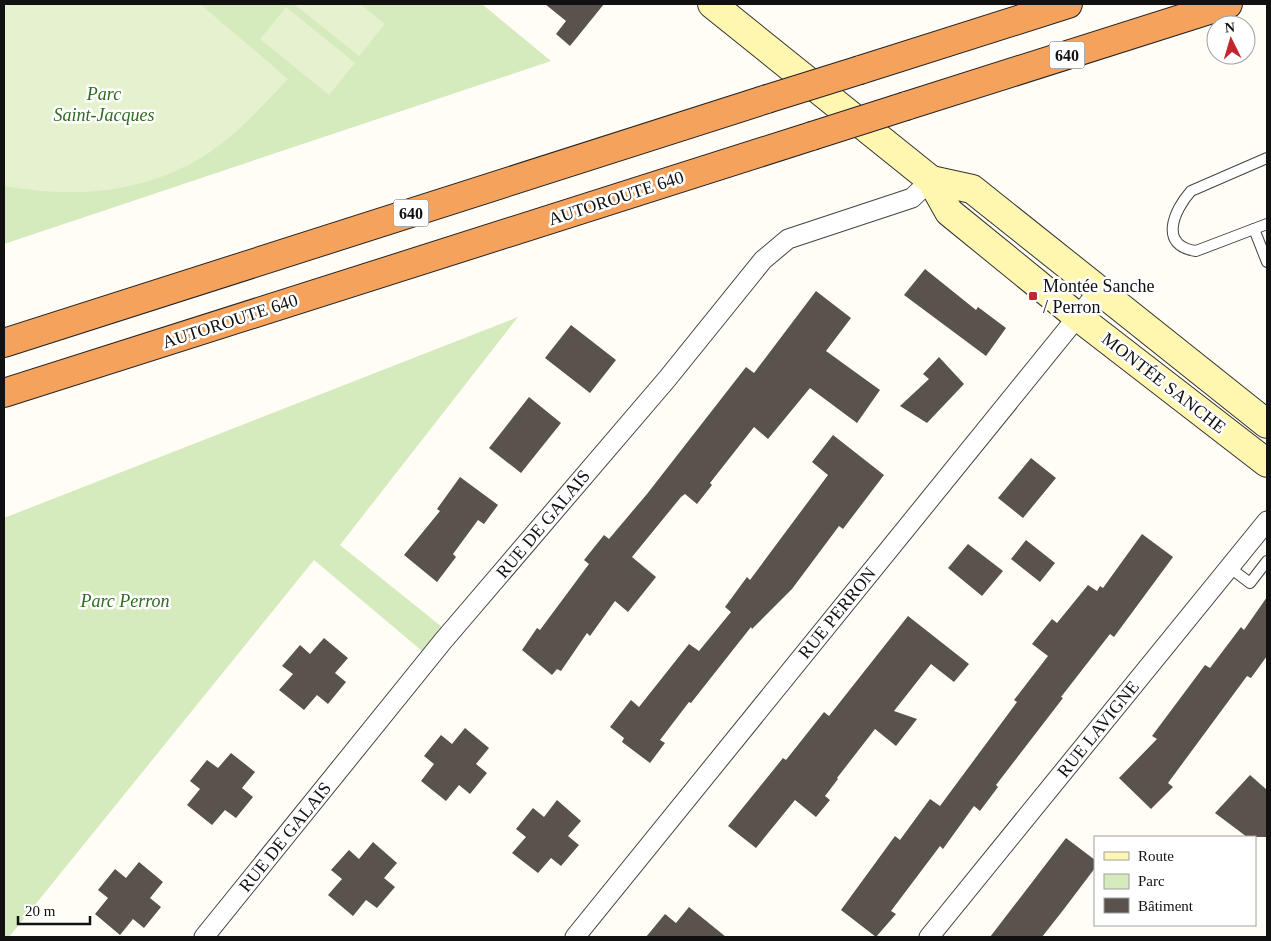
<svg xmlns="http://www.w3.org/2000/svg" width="1271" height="941" viewBox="0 0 1271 941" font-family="Georgia,serif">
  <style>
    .park { fill: #d5ebbd }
    .pitch { fill: #e6f2cf }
    .building { fill: #5a524d }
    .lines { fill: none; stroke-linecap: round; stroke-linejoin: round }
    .lane-casing { stroke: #444; stroke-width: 12 }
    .street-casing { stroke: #444; stroke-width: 21 }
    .secondary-casing { stroke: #333; stroke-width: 30 }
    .highway-casing { stroke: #222; stroke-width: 30 }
    .lane { stroke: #fff; stroke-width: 10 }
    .street { stroke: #fff; stroke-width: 19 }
    .secondary { stroke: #fff6b0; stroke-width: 28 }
    .highway { stroke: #f5a25d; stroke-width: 28 }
    .highway-bridge-casing { stroke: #222; stroke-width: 30; stroke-linecap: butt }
    .highway-bridge { stroke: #f5a25d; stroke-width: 28 }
    .poi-dot { fill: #c4262e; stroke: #fff; stroke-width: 2 }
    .labels { text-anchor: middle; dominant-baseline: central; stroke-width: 5; stroke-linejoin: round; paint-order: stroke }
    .shield { fill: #fff; stroke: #585858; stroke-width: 1 }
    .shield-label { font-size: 16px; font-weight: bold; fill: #111 }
    .park-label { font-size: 18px; font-style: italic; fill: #2f6b1f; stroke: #fff }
    .street-label { font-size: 18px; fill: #111; stroke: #fff }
    .poi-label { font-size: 18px; fill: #111; stroke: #fff; text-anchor: start }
  </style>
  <rect width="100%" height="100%" fill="#fffdf5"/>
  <!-- park -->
  <g class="park">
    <polygon points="4,4 482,4 551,61 4,244"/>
    <polygon points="518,317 340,545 447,631 422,651 314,560 9,937 4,937 4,518"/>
  </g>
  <!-- pitch -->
  <g class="pitch">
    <path d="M 4,4 L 200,4 L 288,79 C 268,100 248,122 225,141 C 161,192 82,200 4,186 Z"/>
    <polygon points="294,4 360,4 385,24 359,56"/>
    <polygon points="286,7 355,63 329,95 260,39"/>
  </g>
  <!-- building -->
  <g class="building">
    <polygon points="545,4 604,4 570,46 556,34 566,21"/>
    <polygon points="925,269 976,310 978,307 1006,328 986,356 904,295"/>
    <polygon points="816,291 851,318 826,351 880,390 857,423 810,388 768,439 754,427 710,483 712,485 697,504 685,494 681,497 632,557 656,577 628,612 615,601 590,636 587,633 561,671 557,669 552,675 522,650 537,628 540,630 589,564 584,560 604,535 609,539 647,494 746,367 754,373"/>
    <polygon points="571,325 616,360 590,393 545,358"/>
    <polygon points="939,357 964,384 927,423 900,406 929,379 923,374"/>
    <polygon points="529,397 561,423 521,473 489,448"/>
    <polygon points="833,435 884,475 843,529 839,526 792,589 752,629 751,627 691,703 689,702 660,740 665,743 650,763 622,742 624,738 610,727 631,700 639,707 689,644 699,651 731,612 725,607 747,577 750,580 828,475 812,462"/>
    <polygon points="1031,458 1056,478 1023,518 998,498"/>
    <polygon points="460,477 498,505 484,524 478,520 453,554 456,557 437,582 404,555 440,511 437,509"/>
    <polygon points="1142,534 1173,557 1114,637 1110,634 1061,697 1063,698 996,785 998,787 980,811 974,806 943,849 940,846 891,911 896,914 876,937 841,910 895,836 900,840 930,799 940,806 1017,702 1014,700 1048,656 1032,644 1052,619 1057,623 1088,585 1097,591 1100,586 1103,588"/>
    <polygon points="1026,540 1055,563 1040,582 1011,559"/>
    <polygon points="968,544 1003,571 982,596 948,568"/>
    <polygon points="1267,597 1267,656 1251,678 1247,676 1168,783 1173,787 1151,809 1119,778 1157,739 1152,736 1205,665 1210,668 1241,627 1244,630"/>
    <polygon points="908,616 969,664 954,682 931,664 894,711 917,719 896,746 875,729 837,778 838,779 825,796 830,800 816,817 795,800 756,848 728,826 783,758 786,760 824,712 829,716"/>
    <polygon points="324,638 348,658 335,673 346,682 328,704 317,695 304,710 279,690 293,674 282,666 300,645 310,654"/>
    <polygon points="465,728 489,748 476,764 487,773 470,794 459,785 446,801 421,781 434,764 424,756 441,735 452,744"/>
    <polygon points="231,753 255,772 242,788 253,797 236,818 225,810 212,825 187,805 200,789 190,781 207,760 218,768"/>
    <polygon points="1250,775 1267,790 1267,837 1247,837 1215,813"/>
    <polygon points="557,800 581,821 568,836 579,845 561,866 551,858 538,873 512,853 526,837 516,829 533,808 544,817"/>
    <polygon points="1066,838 1095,860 1095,868 1064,909 1042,937 990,937"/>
    <polygon points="373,842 397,863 384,878 395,887 377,908 366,900 353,916 328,895 342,879 331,870 349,850 359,859"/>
    <polygon points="139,862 163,882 150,898 161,907 144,928 133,919 120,935 95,914 108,898 98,890 115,869 126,878"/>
    <polygon points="689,907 726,937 646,937 665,914 676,923"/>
  </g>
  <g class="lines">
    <!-- lane casing -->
    <g class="lane-casing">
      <g id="lane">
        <path d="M 1267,158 L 1191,191 C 1174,210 1158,246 1196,251 L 1267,224"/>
        <polyline points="1254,229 1267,262"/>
        <polyline points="1229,567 1250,583 1267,561"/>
      </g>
    </g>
    <!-- street casing -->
    <g class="street-casing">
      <g id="street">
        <polyline points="204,937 443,641 667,379 763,260 788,239 912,198 931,180"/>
        <polyline points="575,937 1100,289"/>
        <polyline points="929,937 1267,521"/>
      </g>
    </g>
    <!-- secondary casing -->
    <g class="secondary-casing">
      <g id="secondary">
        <polyline points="712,4 931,180 949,212 1078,317 1267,463"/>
        <polyline points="931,180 972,189 1267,424"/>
      </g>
    </g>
    <!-- highway casing -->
    <g class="highway-casing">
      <g id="highway">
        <polyline points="860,70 1068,4"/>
        <polyline points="906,106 1228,4"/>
        <polyline points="4,343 767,99"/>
        <polyline points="4,393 812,136"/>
      </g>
    </g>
    <!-- lane -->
    <use href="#lane" class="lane"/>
    <!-- street -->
    <use href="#street" class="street"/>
    <!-- secondary -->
    <use href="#secondary" class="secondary"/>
    <!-- highway -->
    <use href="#highway" class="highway"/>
    <!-- highway-bridge casing -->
    <g class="highway-bridge-casing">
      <g id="highway-bridge">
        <polyline points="767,99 860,70"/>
        <polyline points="812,136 906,106"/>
      </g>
    </g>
    <!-- highway-bridge -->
    <use href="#highway-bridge" class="highway-bridge"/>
  </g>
  <!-- markers -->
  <rect class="poi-dot" x="1028" y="291" width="10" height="10" rx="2.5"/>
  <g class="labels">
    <!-- shield labels -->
    <g class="shield">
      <rect x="1049.5" y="41.5" width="35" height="27" rx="4"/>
      <rect x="393.5" y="199.5" width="35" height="27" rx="4"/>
    </g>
    <g class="shield-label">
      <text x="1067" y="55">640</text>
      <text x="411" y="213">640</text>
    </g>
    <!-- park labels -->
    <g class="park-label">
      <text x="104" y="94">Parc<tspan x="104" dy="21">Saint-Jacques</tspan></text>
      <text x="125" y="601">Parc Perron</text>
    </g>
    <!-- street labels -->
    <g class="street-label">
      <text transform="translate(616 198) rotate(-18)">AUTOROUTE 640</text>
      <text transform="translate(230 321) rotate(-18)">AUTOROUTE 640</text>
      <text transform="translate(1164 383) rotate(38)">MONTÉE SANCHE</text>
      <text transform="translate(543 524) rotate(-50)">RUE DE GALAIS</text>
      <text transform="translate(837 613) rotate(-51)">RUE PERRON</text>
      <text transform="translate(1098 729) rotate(-51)">RUE LAVIGNE</text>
      <text transform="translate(285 837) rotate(-51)">RUE DE GALAIS</text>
    </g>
    <!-- poi labels -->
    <g class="poi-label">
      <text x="1043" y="286">Montée Sanche<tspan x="1043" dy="21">/ Perron</tspan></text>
    </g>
  </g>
  <!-- border -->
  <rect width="1271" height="941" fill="none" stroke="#111111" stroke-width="10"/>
  <!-- legend -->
  <rect x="1094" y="836" width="162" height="90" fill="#ffffff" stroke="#a0a0a0"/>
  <rect x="1104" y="852" width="25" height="8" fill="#fff6b0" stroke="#a0a0a0"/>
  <text x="1138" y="861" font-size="15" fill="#111111">Route</text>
  <rect x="1104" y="874" width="25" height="15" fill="#d5ebbd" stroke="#a0a0a0"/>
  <text x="1138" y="886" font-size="15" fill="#111111">Parc</text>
  <rect x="1104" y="898" width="25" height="15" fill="#5a524d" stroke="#a0a0a0"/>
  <text x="1138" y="911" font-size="15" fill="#111111">Bâtiment</text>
  <!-- north arrow -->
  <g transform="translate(1231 40) rotate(355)"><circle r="24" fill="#ffffff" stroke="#a0a0a0"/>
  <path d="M0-4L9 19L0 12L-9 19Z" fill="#c4262e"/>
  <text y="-8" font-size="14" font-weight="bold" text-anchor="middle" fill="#111111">N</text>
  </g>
  <!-- scale -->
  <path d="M18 916v8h72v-8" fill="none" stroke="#111111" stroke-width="2.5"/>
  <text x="25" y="916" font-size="15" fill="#111111" stroke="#ffffff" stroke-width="4" paint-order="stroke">20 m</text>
</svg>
